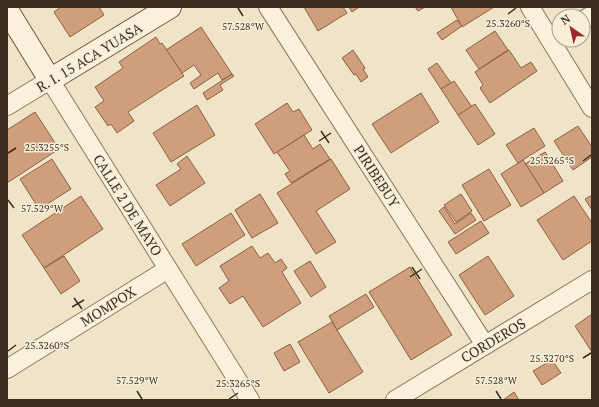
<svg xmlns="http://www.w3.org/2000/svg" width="599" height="407" viewBox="0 0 599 407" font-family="'PT Serif',serif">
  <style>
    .building { fill: #cf9f7d; stroke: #8d5f41 }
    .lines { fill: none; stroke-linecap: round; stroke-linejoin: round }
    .street-casing { stroke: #8d765c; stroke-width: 20 }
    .secondary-casing { stroke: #6f573f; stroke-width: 24 }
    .street { stroke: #faf1dc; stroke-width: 18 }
    .secondary { stroke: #faf1dc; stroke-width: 22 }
    .ticks { fill: none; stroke: #3d2e20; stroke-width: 1.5 }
    .labels { text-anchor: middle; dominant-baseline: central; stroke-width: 3; stroke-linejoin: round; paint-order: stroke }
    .street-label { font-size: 14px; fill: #3d2e20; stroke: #f7eed8 }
    .ticks-label { font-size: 10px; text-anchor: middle; fill: #3d2e20; stroke: #f7eed8; stroke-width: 3; stroke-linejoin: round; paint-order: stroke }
  </style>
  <rect width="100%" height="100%" fill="#f0e4c8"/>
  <!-- building -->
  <g class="building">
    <polygon points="61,7 99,7 104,15 70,37 54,12"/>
    <polygon points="304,7 343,7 347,13 318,31"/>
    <polygon points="349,7 359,7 352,12"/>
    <polygon points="415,7 425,7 418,11"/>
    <polygon points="451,7 494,7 462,27"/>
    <polygon points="457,20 462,26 442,40 437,33"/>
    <polygon points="201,27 232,74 222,80 218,73 194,89 190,83 201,75 194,65 182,73 166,50"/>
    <polygon points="495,31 508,50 479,69 466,50"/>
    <polygon points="156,37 160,44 162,43 184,76 128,112 134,121 117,133 111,124 108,126 95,107 104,101 95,87 123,68 119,62"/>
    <polygon points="353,50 365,68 363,69 368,77 361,82 356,74 354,75 342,58"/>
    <polygon points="509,50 521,68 531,62 537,71 490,103 480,88 483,85 475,72"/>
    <polygon points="437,63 451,83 441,89 428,69"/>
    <polygon points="232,74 234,76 220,85 223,90 207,100 203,93"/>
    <polygon points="454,81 472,107 458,115 441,89"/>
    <polygon points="421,93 439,122 391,153 372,124"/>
    <polygon points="287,103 293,112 299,109 312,130 274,154 255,124"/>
    <polygon points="475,104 495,134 478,145 458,115"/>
    <polygon points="197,105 215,135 171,162 153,133"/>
    <polygon points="35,112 59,149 7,183 7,130"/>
    <polygon points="578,126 592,147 592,157 573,170 554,141"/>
    <polygon points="534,128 545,146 518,163 506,145"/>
    <polygon points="304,135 313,149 320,144 330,159 291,183 285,174 290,171 277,152"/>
    <polygon points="545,152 563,181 544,193 525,164"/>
    <polygon points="187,156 205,183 170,206 156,185 181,169 177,164"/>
    <polygon points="52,159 71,189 39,209 20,179"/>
    <polygon points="331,159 350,189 316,211 336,242 316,254 277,193"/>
    <polygon points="523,160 544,193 521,207 501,174"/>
    <polygon points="489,169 511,205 484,221 462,185"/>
    <polygon points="260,194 278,223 252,238 235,210"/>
    <polygon points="461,194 472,211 456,222 444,205"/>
    <polygon points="592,195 592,210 585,199"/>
    <polygon points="81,196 103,229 44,268 22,235"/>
    <polygon points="574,196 592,223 592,241 563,260 537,220"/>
    <polygon points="444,207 455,224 471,213 476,220 455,234 439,211"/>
    <polygon points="231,213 245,235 196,266 182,244"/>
    <polygon points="481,221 489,233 456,254 448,242"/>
    <polygon points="252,246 260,258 268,253 275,263 281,259 287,268 282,272 301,303 263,327 243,296 230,304 219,288 229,281 220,266"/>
    <polygon points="64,256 80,281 61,294 44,268"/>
    <polygon points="488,256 514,296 485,315 459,275"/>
    <polygon points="310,261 326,287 311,297 294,271"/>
    <polygon points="410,267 452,335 411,360 369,292"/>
    <polygon points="366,294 374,307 337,330 329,316"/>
    <polygon points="592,314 592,352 575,326"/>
    <polygon points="332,322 363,372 329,393 298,342"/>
    <polygon points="290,344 300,362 284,371 274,353"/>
    <polygon points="552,360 561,373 542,385 533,371"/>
    <polygon points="514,392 519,400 503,400"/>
  </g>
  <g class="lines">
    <!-- street casing -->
    <g class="street-casing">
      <g id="street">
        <polyline points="268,7 485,345"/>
        <polyline points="530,7 592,108"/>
        <polyline points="583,20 592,15"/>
        <polyline points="7,106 50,80 250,400"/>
        <polyline points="7,369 168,269"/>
        <polyline points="395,400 592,280"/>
      </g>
    </g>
    <!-- secondary casing -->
    <g class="secondary-casing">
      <polyline id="secondary" points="7,10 50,80 170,7"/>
    </g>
    <!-- street -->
    <use href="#street" class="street"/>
    <!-- secondary -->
    <use href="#secondary" class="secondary"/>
  </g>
  <!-- ticks -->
  <path class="ticks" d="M 238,8 L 243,16M 508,14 L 516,8M 321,131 L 329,143M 319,141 L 331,133M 8,153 L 16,148M 583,161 L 591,155M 8,200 L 14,208M 412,267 L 420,279M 410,277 L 422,269M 74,298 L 82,309M 72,307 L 84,300M 8,351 L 16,345M 583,358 L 591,353M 137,391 L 142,399M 496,391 L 501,399M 229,399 L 238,393"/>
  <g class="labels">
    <!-- street labels -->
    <g class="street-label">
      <text transform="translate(89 57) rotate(-31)">R. I. 15 ACA YUASA</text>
      <text transform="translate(377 176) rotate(57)">PIRIBEBUY</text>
      <text transform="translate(128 205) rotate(58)">CALLE 2 DE MAYO</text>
      <text transform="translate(108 306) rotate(-32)">MOMPOX</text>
      <text transform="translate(493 340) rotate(-31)">CORDEROS</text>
    </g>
  </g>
  <g class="ticks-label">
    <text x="508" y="27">25.3260°S</text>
    <text x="243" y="30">57.528°W</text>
    <text x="47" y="151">25.3255°S</text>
    <text x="552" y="164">25.3265°S</text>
    <text x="42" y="212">57.529°W</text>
    <text x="47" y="349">25.3260°S</text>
    <text x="552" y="362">25.3270°S</text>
    <text x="137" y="384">57.529°W</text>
    <text x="496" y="384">57.528°W</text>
    <text x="238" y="387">25.3265°S</text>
  </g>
  <!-- border -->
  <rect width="599" height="407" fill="none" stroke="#3d2e20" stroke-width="16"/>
  <!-- north arrow -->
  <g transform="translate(571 28) rotate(326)"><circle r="19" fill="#f7eed8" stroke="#ada18e"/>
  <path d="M0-3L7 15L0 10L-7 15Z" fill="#9e2a2b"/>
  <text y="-6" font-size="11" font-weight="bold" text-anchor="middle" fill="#3d2e20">N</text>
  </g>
</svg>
